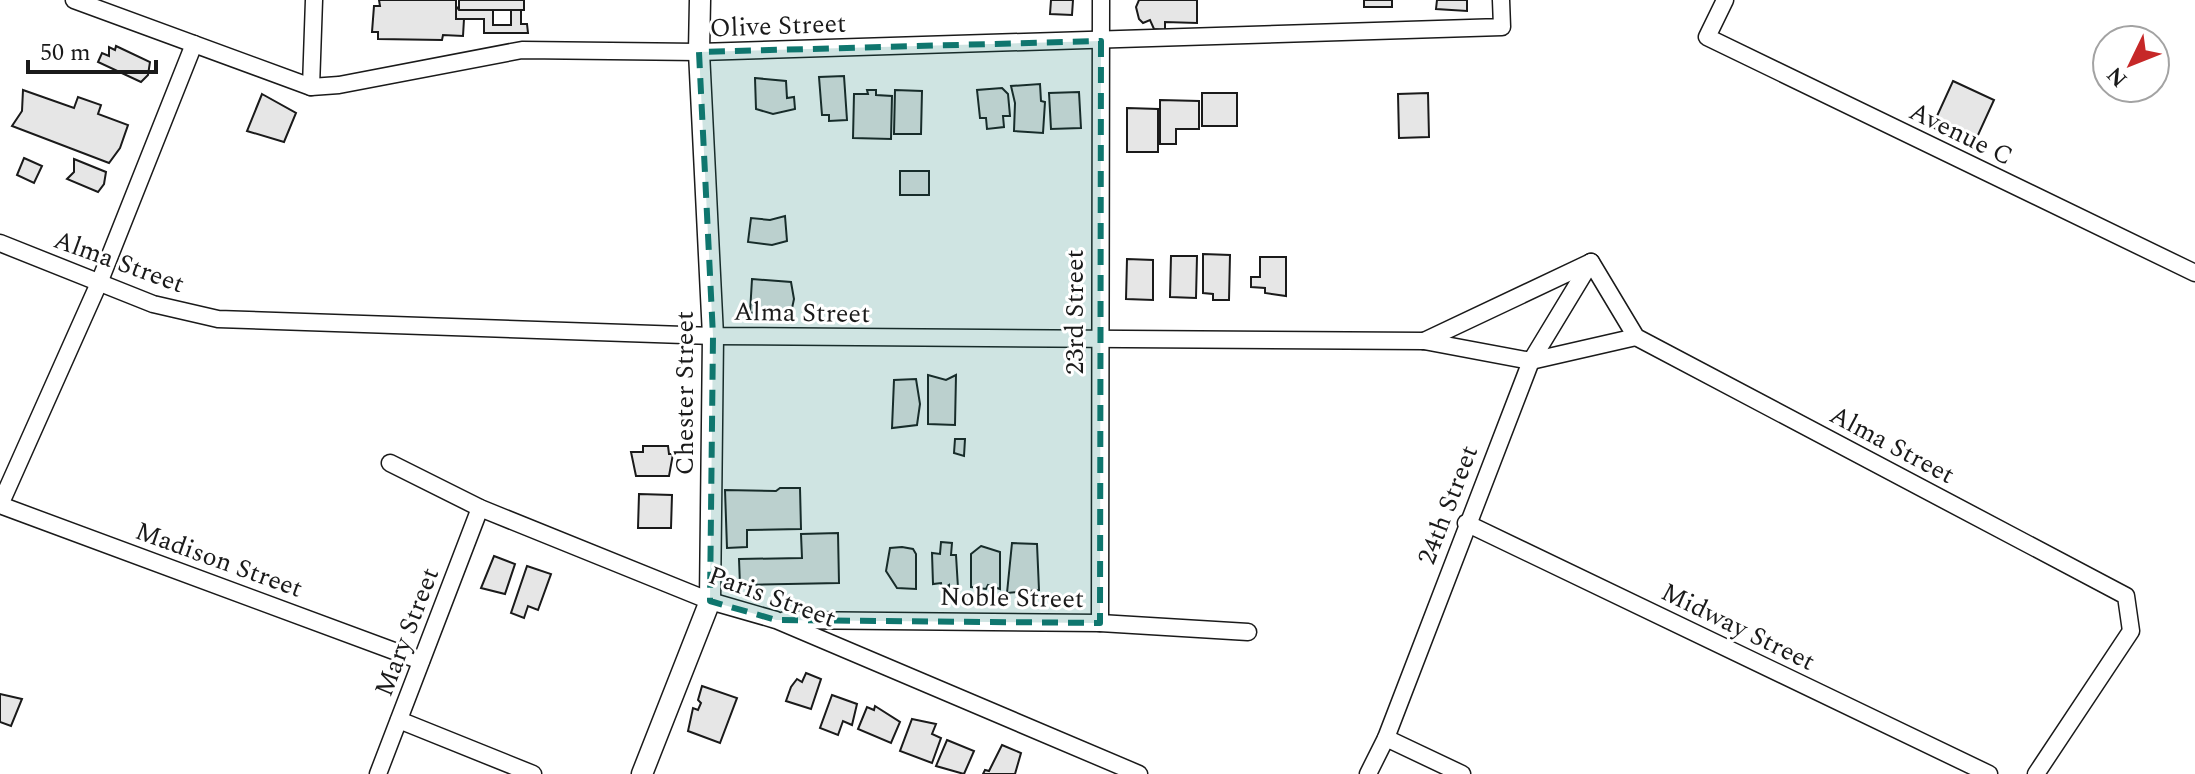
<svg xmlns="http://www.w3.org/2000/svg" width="2195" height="774" viewBox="0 0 2195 774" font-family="Spectral,serif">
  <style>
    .building { fill: #e6e6e6; stroke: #1a1a1a; stroke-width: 2 }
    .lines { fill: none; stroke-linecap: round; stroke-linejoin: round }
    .minor-casing { stroke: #1a1a1a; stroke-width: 19 }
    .tertiary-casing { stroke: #1a1a1a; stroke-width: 23 }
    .minor { stroke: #fff; stroke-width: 16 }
    .tertiary { stroke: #fff; stroke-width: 20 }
    .marked { fill: #0f766e; fill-opacity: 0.2; stroke: #0f766e; stroke-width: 6; stroke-dasharray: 16 10; stroke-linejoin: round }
    .labels { text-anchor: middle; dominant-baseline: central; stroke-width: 6; stroke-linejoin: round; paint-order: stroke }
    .street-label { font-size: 26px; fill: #1a1a1a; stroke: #fff }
  </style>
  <rect width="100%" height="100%" fill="#fff"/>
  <!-- building -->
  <g class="building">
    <polygon points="379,0 456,0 456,19 464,19 463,36 443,35 442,40 378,39 378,32 372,32 374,6 380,6"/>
    <rect x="459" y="0" width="65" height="10"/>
    <polygon points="1051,0 1073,0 1072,15 1050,14"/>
    <polygon points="1139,0 1197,0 1197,23 1165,22 1165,30 1154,29 1150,20 1143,23 1139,19 1136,7"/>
    <rect x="1364" y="0" width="28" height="7"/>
    <polygon points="1437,0 1467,0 1467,11 1436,9"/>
    <polygon points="456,6 459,10 493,10 493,25 511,25 511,10 521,10 521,24 527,24 528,33 484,33 484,19 456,19"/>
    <polygon points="116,46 150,62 148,75 141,82 98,62 102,53 109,56 109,47 115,50"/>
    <polygon points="844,76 847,120 829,121 829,115 822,115 819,77"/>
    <polygon points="755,78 786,81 787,98 794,97 795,109 773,114 756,109"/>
    <polygon points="1953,81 1994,100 1973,146 1932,127"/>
    <polygon points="1040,84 1041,101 1045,102 1043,133 1014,131 1015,103 1011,86"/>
    <polygon points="1002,88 1008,94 1010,116 1003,116 1004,127 987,129 986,118 980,118 977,90"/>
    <polygon points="23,90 74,108 78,97 101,105 98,114 128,125 120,148 109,163 12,126 22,111"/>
    <polygon points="867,90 876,90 876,95 892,96 891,139 853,138 854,94 868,94"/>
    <polygon points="895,90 922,91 921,134 894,134"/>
    <polygon points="1079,92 1081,128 1051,129 1049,93"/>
    <rect x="1202" y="93" width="35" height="33"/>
    <polygon points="1428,93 1429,137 1399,138 1398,94"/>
    <polygon points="262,94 296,113 284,142 247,131"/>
    <polygon points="1160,100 1199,101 1199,129 1176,129 1176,144 1160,144"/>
    <polygon points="1127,108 1158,109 1158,152 1127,152"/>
    <polygon points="24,158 42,166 34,183 17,175"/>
    <polygon points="74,159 106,172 104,184 98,192 67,179 74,172"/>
    <rect x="900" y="171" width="29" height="24"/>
    <polygon points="785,216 787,241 772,245 748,242 751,218 770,220"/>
    <polygon points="1203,254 1230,255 1229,300 1213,300 1213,294 1203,293"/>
    <polygon points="1171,256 1197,256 1196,298 1170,297"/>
    <polygon points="1260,257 1286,257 1286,296 1265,293 1265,288 1251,287 1251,277 1260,277"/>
    <polygon points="1127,259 1153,260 1153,300 1126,299"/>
    <polygon points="752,279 791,282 794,299 791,313 776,309 750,313"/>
    <polygon points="928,375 946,380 956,375 955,425 928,424"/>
    <polygon points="916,379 920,404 917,425 892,428 894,380"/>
    <polygon points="955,439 965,439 964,456 954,453"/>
    <polygon points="643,446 668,446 669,454 673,454 669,476 636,476 631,452 643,452"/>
    <polygon points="780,488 800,488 801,529 747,530 747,547 727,548 725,490 776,491"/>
    <polygon points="639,494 672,495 671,528 638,528"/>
    <polygon points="838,533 839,583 740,585 739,559 802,558 801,534"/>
    <polygon points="941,542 952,543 951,555 956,555 958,588 949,589 949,585 942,589 941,583 933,584 932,553 940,554"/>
    <polygon points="1012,543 1037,544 1039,590 1007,593"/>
    <polygon points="981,546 1000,552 1000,589 988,585 986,589 971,587 971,554"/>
    <polygon points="902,547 913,549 916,554 916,589 897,588 886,571 890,548"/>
    <polygon points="494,556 515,564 505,594 481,588"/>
    <polygon points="527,566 551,574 538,610 528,606 524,618 511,613"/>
    <polygon points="806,673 821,679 811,709 786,701 791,687 797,679 802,682"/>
    <polygon points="702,686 737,698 720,743 688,731 693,708 698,710 701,703 698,700"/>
    <polygon points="0,694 22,699 11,726 0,722"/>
    <polygon points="832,695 857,704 852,725 843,721 838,735 820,728"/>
    <polygon points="875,706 900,722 891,743 858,729 867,707 874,710"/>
    <polygon points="912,719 936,724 932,734 941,738 932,763 900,751"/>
    <polygon points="947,740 974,751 964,774 936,766"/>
    <polygon points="1002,745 1021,753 1015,774 983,774 985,770 989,771"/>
  </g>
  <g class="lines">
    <!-- minor casing -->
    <g class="minor-casing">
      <g id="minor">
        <polyline points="74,0 311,87 339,85 522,50 699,52 1502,27 1501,0"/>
        <polyline points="1725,0 1707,37 2195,273"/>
        <polyline points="311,87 314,0"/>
        <polyline points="0,243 153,304 218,319 713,336 1424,341 1531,361 1636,337"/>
        <polyline points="1591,262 1636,337 2126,596 2131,631 2036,774"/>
        <polyline points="1424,341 1589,263"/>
        <polyline points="390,463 480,508 710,601 776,620 1139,774"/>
        <polyline points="0,505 99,283 194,44"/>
        <polyline points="0,505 421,661"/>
        <polyline points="1466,523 1989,774"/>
        <polyline points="785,620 1100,623 1248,632"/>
        <polyline points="1100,623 1101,0"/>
        <polyline points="399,720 533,774"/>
        <polyline points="1386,738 1462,774"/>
        <polyline points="378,774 480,508"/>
        <polyline points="1368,774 1386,738 1531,361 1591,262"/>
      </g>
    </g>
    <!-- tertiary casing -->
    <g class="tertiary-casing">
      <polyline id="tertiary" points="642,774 710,601 713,336 699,52 700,0"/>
    </g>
    <!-- minor -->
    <use href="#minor" class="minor"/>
    <!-- tertiary -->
    <use href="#tertiary" class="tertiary"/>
  </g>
  <!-- marked area -->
  <path class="marked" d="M 1101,41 L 1100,623 L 776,620 L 710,601 L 713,336 L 699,52 Z"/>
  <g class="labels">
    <!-- street labels -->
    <g class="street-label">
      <text transform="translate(778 26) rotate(-2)">Olive Street</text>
      <text transform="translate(1961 134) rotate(26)">Avenue C</text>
      <text transform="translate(119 262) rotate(20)">Alma Street</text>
      <text transform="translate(1075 312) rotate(-90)">23rd Street</text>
      <text transform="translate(802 313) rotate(1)">Alma Street</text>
      <text transform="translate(685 393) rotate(-90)">Chester Street</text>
      <text transform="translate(1892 445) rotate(28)">Alma Street</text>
      <text transform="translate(1448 505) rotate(-69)">24th Street</text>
      <text transform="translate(219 560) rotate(20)">Madison Street</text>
      <text transform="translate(772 597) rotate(20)">Paris Street</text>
      <text transform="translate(1012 598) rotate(1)">Noble Street</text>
      <text transform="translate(1738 627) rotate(26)">Midway Street</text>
      <text transform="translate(407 632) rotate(-69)">Mary Street</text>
    </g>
  </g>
  <!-- north arrow -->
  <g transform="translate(2131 64) rotate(227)"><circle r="38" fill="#ffffff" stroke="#a3a3a3" stroke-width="2"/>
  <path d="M0-6L14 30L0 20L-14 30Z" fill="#c62828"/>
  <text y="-12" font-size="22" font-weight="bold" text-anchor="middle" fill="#1a1a1a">N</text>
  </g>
  <!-- scale -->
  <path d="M28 60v12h128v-12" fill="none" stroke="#1a1a1a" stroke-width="4"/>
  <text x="40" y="60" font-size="24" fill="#1a1a1a" stroke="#ffffff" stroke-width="6" paint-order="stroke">50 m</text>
</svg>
